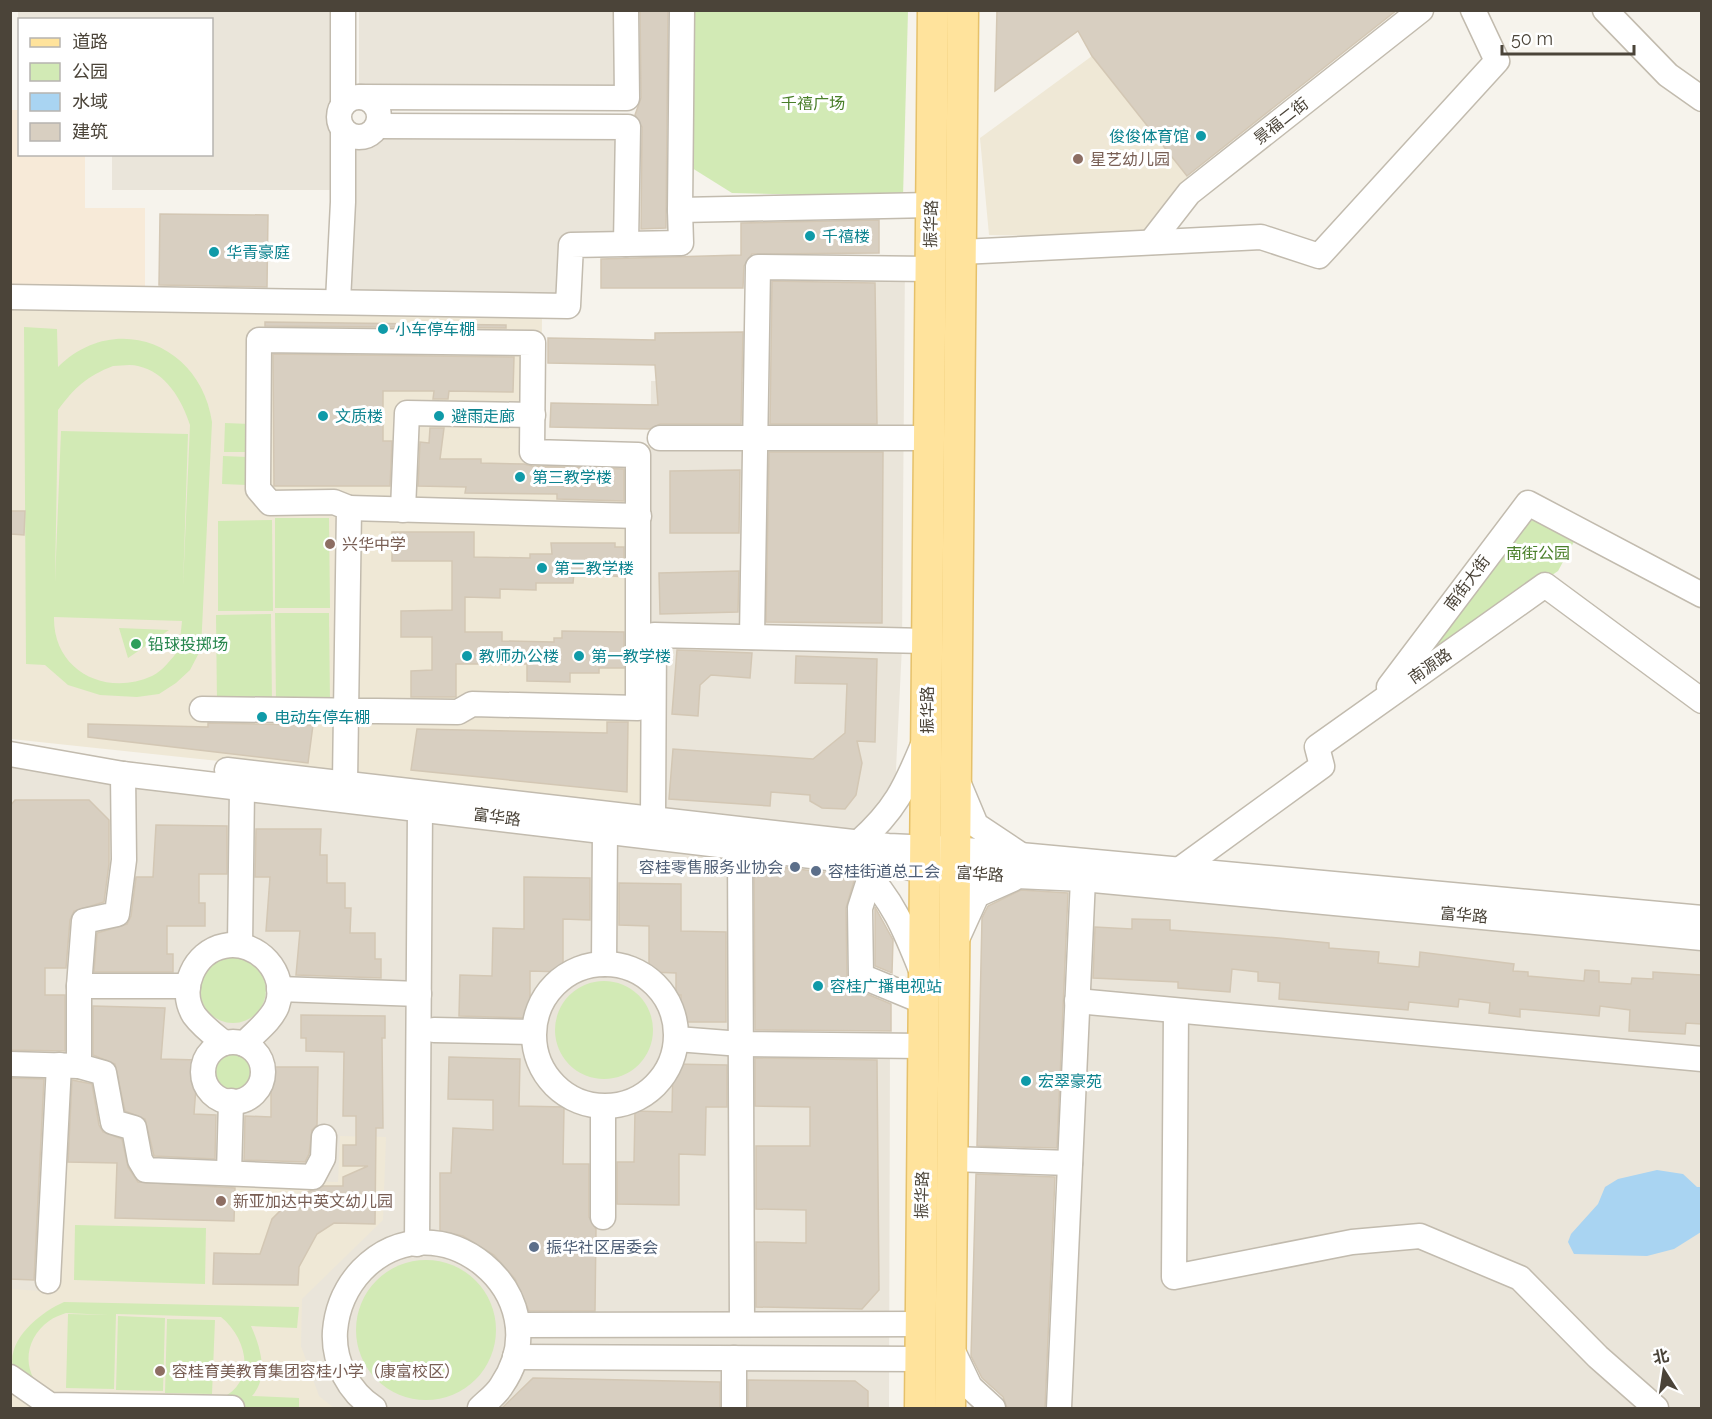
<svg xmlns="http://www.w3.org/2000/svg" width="1712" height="1419" viewBox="0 0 1712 1419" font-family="Raleway,'Noto Sans SC',sans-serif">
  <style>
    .residential { fill: #eae5da }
    .commercial { fill: #f7ead8 }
    .education { fill: #efe8d6 }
    .green { fill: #d2eab5; fill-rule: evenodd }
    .water { fill: #a9d4f2 }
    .building { fill: #d8cfc1; stroke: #d3c7b4; stroke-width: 1.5 }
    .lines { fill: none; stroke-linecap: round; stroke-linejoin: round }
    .minor-casing { stroke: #c2bbae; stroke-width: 27 }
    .major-casing { stroke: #e6c16a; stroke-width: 33 }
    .minor { stroke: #fff; stroke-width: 24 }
    .major { stroke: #ffe39c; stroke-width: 30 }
    .culture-dot { fill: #0f9aa8; stroke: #fff; stroke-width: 2 }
    .education-dot { fill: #8d6e63; stroke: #fff; stroke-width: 2 }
    .leisure-dot { fill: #2e9e5b; stroke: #fff; stroke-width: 2 }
    .service-dot { fill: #5c6f8a; stroke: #fff; stroke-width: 2 }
    .labels { text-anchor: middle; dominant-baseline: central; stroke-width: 6; stroke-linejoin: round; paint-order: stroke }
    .park-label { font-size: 16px; fill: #4a7f2a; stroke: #fff }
    .street-label { font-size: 16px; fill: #4b4439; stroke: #fff }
    .culture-label { font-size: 16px; fill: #0d838f; stroke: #fff; text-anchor: start }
    .education-label { font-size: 16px; fill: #785e54; stroke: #fff; text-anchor: start }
    .leisure-label { font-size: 16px; fill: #27864d; stroke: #fff; text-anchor: start }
    .service-label { font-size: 16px; fill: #4e5e75; stroke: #fff; text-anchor: start }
  </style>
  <rect width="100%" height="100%" fill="#f6f3ec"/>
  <!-- residential -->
  <g class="residential">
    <polygon points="18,11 336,11 335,190 112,190 112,155 212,154 212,20 20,20 18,94"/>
    <polygon points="359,11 619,11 619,90 359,91"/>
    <polygon points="395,131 604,132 622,144 618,241 562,239 560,301 347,293 353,152"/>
    <polygon points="754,259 905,260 902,646 895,790 860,834 643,806 649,644 651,381 753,382"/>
    <polygon points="11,760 747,858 743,1038 890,1041 889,1408 11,1408"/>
    <polygon points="1083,879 1701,939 1701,1408 1059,1408"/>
  </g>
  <!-- commercial -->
  <polygon class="commercial" points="11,110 19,110 20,154 85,155 85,208 145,208 145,292 11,292"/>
  <!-- education -->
  <g class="education">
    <polygon points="1092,56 1191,181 1141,238 989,235 980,138"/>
    <polygon points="11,308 542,315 541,444 651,445 649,644 643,806 11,739"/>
    <polygon points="63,1068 107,1069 118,1114 149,1176 338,1182 340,1136 386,1137 383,1220 302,1299 301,1346 319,1396 334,1408 11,1408 10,1289 57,1292"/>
  </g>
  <!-- green -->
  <g class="green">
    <polygon points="693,11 908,11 903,197 732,193 692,168"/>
    <path d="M 24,327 L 57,329 L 58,367 C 116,310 201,345 212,422 L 201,649 L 190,670 L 176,683 L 159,694 L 137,697 L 100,695 L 68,685 L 45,665 L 26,664 ZM 113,366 C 121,366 130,364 138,366 C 166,372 182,400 190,425 L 183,587 L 188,434 L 61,431 L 55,582 L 58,410 C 74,388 87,376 113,366 ZM 54,617 L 182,621 L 179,650 C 171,659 163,671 152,676 C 106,697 53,671 54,617 Z"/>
    <polygon points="225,423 250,424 249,452 224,452"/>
    <polygon points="223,456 248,457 247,485 222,484"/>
    <polygon points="275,518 329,518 330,608 275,608"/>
    <polygon points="1542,518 1576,538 1558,571 1404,676 1530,521"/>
    <polygon points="272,520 273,611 218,611 218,521"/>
    <polygon points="275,613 329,613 330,703 276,704"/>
    <polygon points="271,614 272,704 217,705 216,615"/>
    <polygon points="119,628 169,630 128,658"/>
    <circle cx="233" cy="990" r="33"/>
    <circle cx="604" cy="1030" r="49"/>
    <circle cx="231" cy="1071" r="22"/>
    <polygon points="75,1225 206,1228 205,1284 74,1280"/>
    <circle cx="426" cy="1330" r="70"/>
    <path d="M 64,1302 L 299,1307 L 297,1328 L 251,1326 C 261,1348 269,1377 252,1396 L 299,1398 L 299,1408 L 44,1408 C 35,1399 22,1388 16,1376 C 0,1344 39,1313 64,1302 ZM 66,1313 L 109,1315 L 68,1314 L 66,1388 L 114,1389 L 116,1314 L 221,1317 C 247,1338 257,1381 222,1398 L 50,1394 C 21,1378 22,1340 49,1321 C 54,1317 61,1315 66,1313 Z"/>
    <polygon points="118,1316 165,1318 163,1391 116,1390"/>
    <polygon points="167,1319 215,1320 212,1394 165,1393"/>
  </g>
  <!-- water -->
  <polygon class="water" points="1657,1170 1683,1174 1697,1187 1701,1187 1701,1232 1674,1249 1647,1256 1574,1254 1568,1242 1571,1234 1598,1204 1605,1187 1618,1179"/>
  <!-- building -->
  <g class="building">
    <polygon points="640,10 668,10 666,228 641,229 642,127 635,115 641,98"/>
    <polygon points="997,10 1397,10 1187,176 1092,56 1078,31 995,91"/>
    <polygon points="160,214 268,215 267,287 159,285"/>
    <polygon points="879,220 879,253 752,254 744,266 743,288 601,288 601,259 741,255 741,223"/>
    <polygon points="772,281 875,283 877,424 770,424"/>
    <polygon points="265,322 506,325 506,328 265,326"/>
    <polygon points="743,332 741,424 660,424 650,429 550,427 551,403 658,405 655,365 548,363 548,338 655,340 655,333"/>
    <polygon points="273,354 514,357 513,392 449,391 448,399 433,399 434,391 383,391 383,441 392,441 390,486 274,486"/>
    <polygon points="430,428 444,428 440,459 481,459 481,463 524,464 532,466 624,469 624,501 557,499 557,494 465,493 466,487 418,486 420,442 429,443"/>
    <polygon points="769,452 883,452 882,623 766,622"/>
    <polygon points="740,470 739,533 670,533 670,471"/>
    <polygon points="11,511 25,511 24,535 11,534"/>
    <polygon points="392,532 474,532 474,557 530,558 530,554 552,554 551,543 615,543 615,547 624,547 624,577 574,573 573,583 536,583 536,590 500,589 500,598 465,597 465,632 502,632 502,641 554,642 554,638 562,638 562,631 624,632 624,668 599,668 599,673 570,673 570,682 527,681 527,664 456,664 456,697 411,697 411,671 432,670 432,637 401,637 401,611 452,610 452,561 392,561"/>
    <polygon points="739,571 738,612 660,614 659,573"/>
    <polygon points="677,650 752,653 750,678 711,675 700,685 698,716 672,714"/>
    <polygon points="796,656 877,659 875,742 857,741 862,763 856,795 845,809 822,808 810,801 810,795 771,792 770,806 669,799 673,749 813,759 845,733 847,684 795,683"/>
    <polygon points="607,722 628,722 627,792 411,770 417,729 607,733"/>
    <polygon points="208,723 313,725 308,763 88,737 88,724 208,727"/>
    <polygon points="15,800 89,800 109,820 109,864 104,902 74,911 70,920 66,968 45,968 45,995 65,995 65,1051 10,1050 10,806"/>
    <polygon points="156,825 227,826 227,874 199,874 199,903 205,903 205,926 167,926 167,954 173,954 173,972 94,972 97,933 127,924 131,916 136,877 153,877"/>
    <polygon points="256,829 321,829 320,855 327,855 327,883 345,883 345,908 351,908 350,933 375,933 375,959 381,959 381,978 296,975 300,931 266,931 270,877 255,877"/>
    <polygon points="754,864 849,875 854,881 846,908 847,977 855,989 891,1004 891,1031 755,1030"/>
    <polygon points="524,877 590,878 590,920 563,919 563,972 530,971 530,1018 459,1016 460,975 492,976 493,928 524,929"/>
    <polygon points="619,883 681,884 681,931 726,932 726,1022 681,1022 681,995 676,995 676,973 649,972 649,926 619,925"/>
    <polygon points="1021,890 1068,893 1057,1148 977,1146 982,918 988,906"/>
    <polygon points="875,907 893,940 892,973 875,966"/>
    <polygon points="1132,919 1170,920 1170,930 1279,938 1329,943 1329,948 1379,952 1378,963 1419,967 1420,952 1514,964 1513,971 1528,972 1528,976 1584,981 1585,970 1599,971 1599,982 1631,984 1632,978 1653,979 1653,972 1701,975 1701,1024 1686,1023 1685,1034 1629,1031 1630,1010 1600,1006 1599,1016 1520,1009 1520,1017 1489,1013 1490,1003 1459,999 1458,1007 1409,1002 1408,1010 1279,999 1280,983 1258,981 1258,972 1232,969 1230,992 1178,988 1178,982 1093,978 1095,927 1132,929"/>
    <polygon points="93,1006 165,1008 161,1059 198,1060 194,1114 216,1115 215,1159 154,1156 145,1119 125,1111 115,1064 93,1055"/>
    <polygon points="301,1015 385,1016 385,1038 382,1038 383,1128 376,1128 375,1224 334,1223 317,1234 299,1267 298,1285 213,1284 214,1253 260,1254 272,1219 294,1197 323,1186 343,1186 343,1177 368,1166 343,1166 343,1145 356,1145 356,1116 343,1116 344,1052 306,1051 306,1038 301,1038"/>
    <polygon points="449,1057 520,1059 519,1106 564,1107 563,1164 589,1164 589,1217 596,1229 595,1311 529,1311 515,1279 494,1255 463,1236 440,1231 440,1173 451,1173 453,1128 493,1130 493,1100 448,1099"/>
    <polygon points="755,1058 877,1060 879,1290 862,1309 756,1307 756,1242 806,1243 806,1210 756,1209 756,1146 810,1146 810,1107 755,1106"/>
    <polygon points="673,1064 727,1065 727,1107 706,1107 705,1155 679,1154 679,1205 617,1204 617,1162 634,1162 635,1111 672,1112"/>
    <polygon points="265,1067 318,1067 317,1125 312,1130 309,1154 305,1162 244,1160 245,1116 271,1117 271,1089 265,1089"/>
    <polygon points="10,1078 44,1079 34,1280 10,1279"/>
    <polygon points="72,1080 92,1084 99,1125 103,1132 122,1139 128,1167 138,1182 235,1188 234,1221 115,1218 117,1163 68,1162"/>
    <polygon points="976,1174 1055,1177 1045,1408 1007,1408 1003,1397 982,1378 971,1356"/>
    <polygon points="533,1378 720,1382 720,1408 502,1408"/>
    <polygon points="748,1380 855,1381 868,1391 868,1408 748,1408"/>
  </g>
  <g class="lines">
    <!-- minor casing -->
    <g class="minor-casing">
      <g id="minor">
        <polyline points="343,10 343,104"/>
        <polyline points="1605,10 1668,75 1702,99"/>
        <circle cx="359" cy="117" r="20"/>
        <polyline points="361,97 627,98 626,10"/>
        <polyline points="378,126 628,127 626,244"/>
        <polyline points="680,210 682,10"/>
        <polyline points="1151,242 1189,193 1421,10"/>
        <polyline points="961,252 1261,237 1319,256 1497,61 1473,10"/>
        <polyline points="10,297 568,306 571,245 681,243 680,210 932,205"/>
        <polyline points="338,301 343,202 343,130"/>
        <polyline points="660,438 929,438"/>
        <polyline points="349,508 639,516"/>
        <polyline points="403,510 407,413 533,415"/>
        <polyline points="752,637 758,267 931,269"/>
        <polyline points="1389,687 1528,503 1702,595"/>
        <polyline points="202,709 458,712 472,704 638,708 638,455 532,452 533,343 259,340 258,489 270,503 334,502 349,508 345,782"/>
        <polyline points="10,754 123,774 954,873 1083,879 1702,938"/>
        <polyline points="227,770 888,846 955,849 1702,918"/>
        <polyline points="958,782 976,825 1018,853"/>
        <polyline points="653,818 654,635 927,641"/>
        <path d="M 859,842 C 895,810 905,788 923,745"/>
        <polyline points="740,846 742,1324"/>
        <path d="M 862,869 C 892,898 906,932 921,970"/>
        <polyline points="1179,870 1322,766 1317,747 1545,585 1702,701"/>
        <polyline points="870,877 860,908 861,976 924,1002"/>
        <polyline points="957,939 977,895 1013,879"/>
        <polyline points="240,945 242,788"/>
        <circle cx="605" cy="1035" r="71"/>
        <polyline points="604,964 605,830"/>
        <polyline points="79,986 188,986"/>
        <polyline points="279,989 419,994"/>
        <polyline points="1077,1001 1702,1059"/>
        <polyline points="1176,1011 1174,1277 1352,1242 1420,1236 1520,1278 1598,1357 1656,1408"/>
        <polyline points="434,1030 533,1032"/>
        <polyline points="677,1039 741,1044 923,1046"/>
        <circle cx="233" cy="1072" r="30"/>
        <path d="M 224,1043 C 214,1035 202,1026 194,1015 C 178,989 194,952 224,946 C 257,939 289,973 277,1006 C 271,1021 255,1032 244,1044"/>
        <polyline points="10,1064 79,1066 79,986 84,921 117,914 124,860 123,774"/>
        <polyline points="79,1066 104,1073 113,1122 134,1128 140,1160 146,1170 313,1177 323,1158 324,1137"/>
        <polyline points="952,1159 1070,1163"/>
        <polyline points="229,1173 231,1101"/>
        <polyline points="603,1217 603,1107"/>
        <polyline points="417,1244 420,808"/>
        <polyline points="48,1281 59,1065"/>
        <polyline points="518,1325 921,1324"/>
        <polyline points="951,1347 970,1387 993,1408"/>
        <polyline points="515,1357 920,1359"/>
        <polyline points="10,1377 50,1405 232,1408"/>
        <path d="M 374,1408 C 349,1392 333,1362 335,1331 C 337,1307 345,1288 362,1270 C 438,1192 563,1295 502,1385 C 497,1394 487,1401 480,1408"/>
        <polyline points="734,1408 734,1358"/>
        <polyline points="1059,1408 1083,879"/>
      </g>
    </g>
    <!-- major casing -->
    <g class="major-casing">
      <g id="major">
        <polyline points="920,1408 933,10"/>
        <polyline points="950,1408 963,10"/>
      </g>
    </g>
    <!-- minor -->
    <use href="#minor" class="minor"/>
    <!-- major -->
    <use href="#major" class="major"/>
  </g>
  <!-- markers -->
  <g class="culture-dot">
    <circle cx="1201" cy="136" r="6"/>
    <circle cx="810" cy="236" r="6"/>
    <circle cx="214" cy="252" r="6"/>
    <circle cx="383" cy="329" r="6"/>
    <circle cx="323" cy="416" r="6"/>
    <circle cx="439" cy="416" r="6"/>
    <circle cx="520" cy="477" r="6"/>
    <circle cx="542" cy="568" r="6"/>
    <circle cx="467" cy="656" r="6"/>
    <circle cx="579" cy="656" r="6"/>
    <circle cx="262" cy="717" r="6"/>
    <circle cx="818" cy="986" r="6"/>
    <circle cx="1026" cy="1081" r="6"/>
  </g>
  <g class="education-dot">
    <circle cx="1078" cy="159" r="6"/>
    <circle cx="330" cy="544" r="6"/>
    <circle cx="221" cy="1201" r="6"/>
    <circle cx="160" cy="1371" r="6"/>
  </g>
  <circle class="leisure-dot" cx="136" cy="644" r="6"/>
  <g class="service-dot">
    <circle cx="795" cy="867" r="6"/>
    <circle cx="816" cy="871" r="6"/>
    <circle cx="534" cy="1247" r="6"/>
  </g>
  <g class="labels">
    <!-- park labels -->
    <g class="park-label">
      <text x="813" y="103">千禧广场</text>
      <text x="1538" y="553">南街公园</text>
    </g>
    <!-- street labels -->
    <g class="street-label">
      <text transform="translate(1281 121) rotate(-38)">景福二街</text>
      <text transform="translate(931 224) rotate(-89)">振华路</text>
      <text transform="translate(1467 583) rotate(-53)">南街大街</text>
      <text transform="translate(1430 666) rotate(-35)">南源路</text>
      <text transform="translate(927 710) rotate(-90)">振华路</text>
      <text transform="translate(497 817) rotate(7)">富华路</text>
      <text transform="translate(980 874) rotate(4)">富华路</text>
      <text transform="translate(1464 915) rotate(5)">富华路</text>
      <text transform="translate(922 1195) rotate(-89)">振华路</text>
    </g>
    <!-- culture labels -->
    <g class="culture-label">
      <text x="1189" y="136" text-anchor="end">俊俊体育馆</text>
      <text x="822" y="236">千禧楼</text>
      <text x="226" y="252">华青豪庭</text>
      <text x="395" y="329">小车停车棚</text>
      <text x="335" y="416">文质楼</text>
      <text x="451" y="416">避雨走廊</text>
      <text x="532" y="477">第三教学楼</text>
      <text x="554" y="568">第二教学楼</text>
      <text x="479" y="656">教师办公楼</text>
      <text x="591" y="656">第一教学楼</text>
      <text x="274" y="717">电动车停车棚</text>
      <text x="830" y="986">容桂广播电视站</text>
      <text x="1038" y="1081">宏翠豪苑</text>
    </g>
    <!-- education labels -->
    <g class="education-label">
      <text x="1090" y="159">星艺幼儿园</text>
      <text x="342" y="544">兴华中学</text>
      <text x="233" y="1201">新亚加达中英文幼儿园</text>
      <text x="172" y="1371">容桂育美教育集团容桂小学（康富校区）</text>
    </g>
    <!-- leisure labels -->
    <g class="leisure-label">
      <text x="148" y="644">铅球投掷场</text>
    </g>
    <!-- service labels -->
    <g class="service-label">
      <text x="783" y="867" text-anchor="end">容桂零售服务业协会</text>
      <text x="828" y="871">容桂街道总工会</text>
      <text x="546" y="1247">振华社区居委会</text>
    </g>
  </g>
  <!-- border -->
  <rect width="1712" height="1419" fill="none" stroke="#4b4439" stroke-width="24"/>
  <!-- legend -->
  <rect x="18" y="18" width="195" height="138" fill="#ffffff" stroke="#b7b4b0" stroke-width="1.5"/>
  <rect x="30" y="38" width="30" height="9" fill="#ffe39c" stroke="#b7b4b0" stroke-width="1.5"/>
  <text x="72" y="48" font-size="18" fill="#4b4439">道路</text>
  <rect x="30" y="63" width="30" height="18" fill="#d2eab5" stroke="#b7b4b0" stroke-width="1.5"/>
  <text x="72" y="78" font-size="18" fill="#4b4439">公园</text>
  <rect x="30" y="93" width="30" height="18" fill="#a9d4f2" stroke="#b7b4b0" stroke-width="1.5"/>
  <text x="72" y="108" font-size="18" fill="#4b4439">水域</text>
  <rect x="30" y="123" width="30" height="18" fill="#d8cfc1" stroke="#b7b4b0" stroke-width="1.5"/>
  <text x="72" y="138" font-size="18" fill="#4b4439">建筑</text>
  <!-- north arrow -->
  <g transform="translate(1664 1371) rotate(348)" stroke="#ffffff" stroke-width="4.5" paint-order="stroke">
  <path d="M0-4.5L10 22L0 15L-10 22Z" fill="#4b4439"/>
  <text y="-9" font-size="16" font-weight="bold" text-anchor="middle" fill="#4b4439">北</text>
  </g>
  <!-- scale -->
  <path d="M1502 45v9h132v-9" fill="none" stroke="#4b4439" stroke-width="3"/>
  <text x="1511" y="45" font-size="18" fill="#4b4439" stroke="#ffffff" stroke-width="4.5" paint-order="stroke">50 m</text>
</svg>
